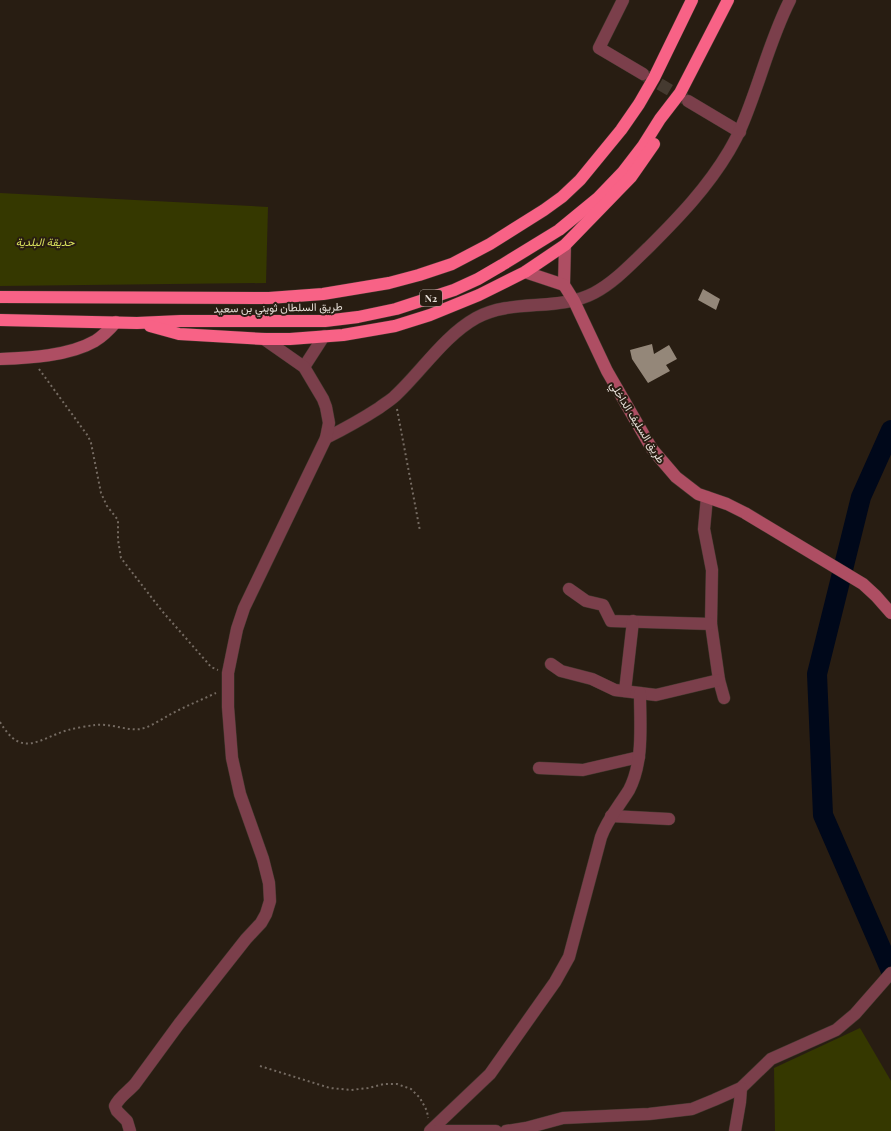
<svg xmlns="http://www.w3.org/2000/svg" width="891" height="1131" viewBox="0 0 891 1131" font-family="'Playfair Display',Vazirmatn,serif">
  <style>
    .green { fill: #353800 }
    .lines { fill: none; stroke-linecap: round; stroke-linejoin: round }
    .river { stroke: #00081a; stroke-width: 20 }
    .building { fill: #948779 }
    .street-tunnel { stroke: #453a30; stroke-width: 12; stroke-dasharray: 12 6; stroke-linecap: butt }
    .street-casing { stroke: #43382e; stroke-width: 13 }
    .secondary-casing { stroke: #43382e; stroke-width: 13 }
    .highway-casing { stroke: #43382e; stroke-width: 13 }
    .path { stroke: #756b62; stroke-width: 2; stroke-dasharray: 2 3; stroke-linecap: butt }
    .street { stroke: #7b3f4b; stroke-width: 12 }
    .secondary { stroke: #ae4e63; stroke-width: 12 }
    .highway { stroke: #f86286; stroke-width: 12 }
    .labels { text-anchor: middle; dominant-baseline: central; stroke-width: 4; stroke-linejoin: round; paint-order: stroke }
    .shield { fill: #281d12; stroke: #aea59d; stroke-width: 1 }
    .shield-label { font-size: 10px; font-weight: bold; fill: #e7dfd8 }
    .park-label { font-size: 11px; font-style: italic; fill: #d8e15c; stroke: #281d12 }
    .street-label { font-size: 11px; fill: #e7dfd8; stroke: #281d12 }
  </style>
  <rect width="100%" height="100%" fill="#281d12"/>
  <!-- green -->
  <g class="green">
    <polygon points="0,193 268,207 266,283 0,286"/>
    <polygon points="860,1028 891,1081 891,1131 775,1131 774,1068"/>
  </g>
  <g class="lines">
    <!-- river -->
    <polyline class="river" points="891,430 861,497 817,674 823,815 891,971"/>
  </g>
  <!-- building -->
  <g class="building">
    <polygon points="703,289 720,299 716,310 698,300"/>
    <polygon points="652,344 654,354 669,345 677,359 666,365 670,371 648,383 632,359 630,350"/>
  </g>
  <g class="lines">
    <!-- street-tunnel -->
    <polyline class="street-tunnel" points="644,75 687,100"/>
    <!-- street casing -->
    <g class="street-casing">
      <g id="street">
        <polyline points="623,0 599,48 643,74"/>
        <polyline points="688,101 740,132"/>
        <polyline points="304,367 324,336"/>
        <path d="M 326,438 C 344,429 362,419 379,408 C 384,404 391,400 395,396 C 421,372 444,336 476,318 C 512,298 558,312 594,293 C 615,282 632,263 649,247 C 679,217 707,188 729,151 C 733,144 737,137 740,130 C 759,87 769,41 790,0"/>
        <polyline points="707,497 704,529 712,570 711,624 719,680 724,698"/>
        <polyline points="569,589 586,601 603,605 611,621 711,624"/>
        <polyline points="551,664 561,671 592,679 615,690 656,695 719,680"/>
        <polyline points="625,691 633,621"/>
        <polyline points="539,768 583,770 639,757"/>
        <polyline points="611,816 669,819"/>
        <path d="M 130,1131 L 127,1121 L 117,1111 L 115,1106 C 119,1097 129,1091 135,1084 L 179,1024 L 246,939 L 261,923 L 266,914 L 270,901 L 269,883 L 263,859 L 240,794 L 232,758 L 228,707 L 228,673 L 237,629 L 244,608 L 326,438 L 329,423 L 326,407 L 323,399 L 304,367 L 264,339"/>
        <path d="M 430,1131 L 490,1074 L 555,982 L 569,957 L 601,837 C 607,820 619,806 629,790 C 644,761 640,725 640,693"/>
        <polyline points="436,1131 496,1131"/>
        <polyline points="506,1131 526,1128 563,1118 649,1114 692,1109 714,1100 741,1088 771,1059 836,1030 855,1014 891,973"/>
        <polyline points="735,1131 740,1102 741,1088"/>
      </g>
    </g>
    <!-- secondary casing -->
    <g class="secondary-casing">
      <g id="secondary">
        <polyline points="565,245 564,285 574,301 607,371 652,449 676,477 698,494 727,504 745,513 863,584 876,596 891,613"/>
        <polyline points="525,272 564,285"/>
        <path d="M 0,359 C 29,358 69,356 95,341 C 103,336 110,329 116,322"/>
      </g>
    </g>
    <!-- highway casing -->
    <g class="highway-casing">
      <g id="highway">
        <polyline points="0,297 269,298 323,294 389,283 419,275 452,264 490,244 544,210 562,197 580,180 621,130 639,104 654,78 692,0"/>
        <polyline points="0,320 137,323 181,321 325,321 358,317 396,309 454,290 478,279 502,265 559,230 598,198 623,172 643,146 660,119 680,93 728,0"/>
        <polyline points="150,326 179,334 264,339 290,339 343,335 395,326 430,315 479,295 525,272 565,245 631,177 654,144"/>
      </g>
    </g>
    <!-- path -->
    <g class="path">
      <polyline points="39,369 88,436 91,443 101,493 107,506 118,520 118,540 121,558 162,611 206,661 211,667 218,670"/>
      <polyline points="397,409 420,531"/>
      <path d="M 0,722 C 22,759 38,739 68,730 C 76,728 87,726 95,725 C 111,723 126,731 141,729 C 152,726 162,719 171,714 C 186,706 201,700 216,693"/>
      <polyline points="260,1066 330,1088 351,1090 368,1088 384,1084 397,1084 411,1089 420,1098 427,1111 428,1118"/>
    </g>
    <!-- street -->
    <use href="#street" class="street"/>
    <!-- secondary -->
    <use href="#secondary" class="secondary"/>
    <!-- highway -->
    <use href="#highway" class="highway"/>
  </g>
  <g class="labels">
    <!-- shield labels -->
    <rect class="shield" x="420" y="290" width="22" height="16" rx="3"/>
    <g class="shield-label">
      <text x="431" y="298">N2</text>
    </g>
    <!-- park labels -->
    <g class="park-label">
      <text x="45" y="241">حديقة البلدية</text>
    </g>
    <!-- street labels -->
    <g class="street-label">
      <text transform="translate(278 307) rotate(-1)">طريق السلطان ثويني بن سعيد</text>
      <text transform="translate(638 422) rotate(58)">طريق السليف الداخلي</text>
    </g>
  </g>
</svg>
